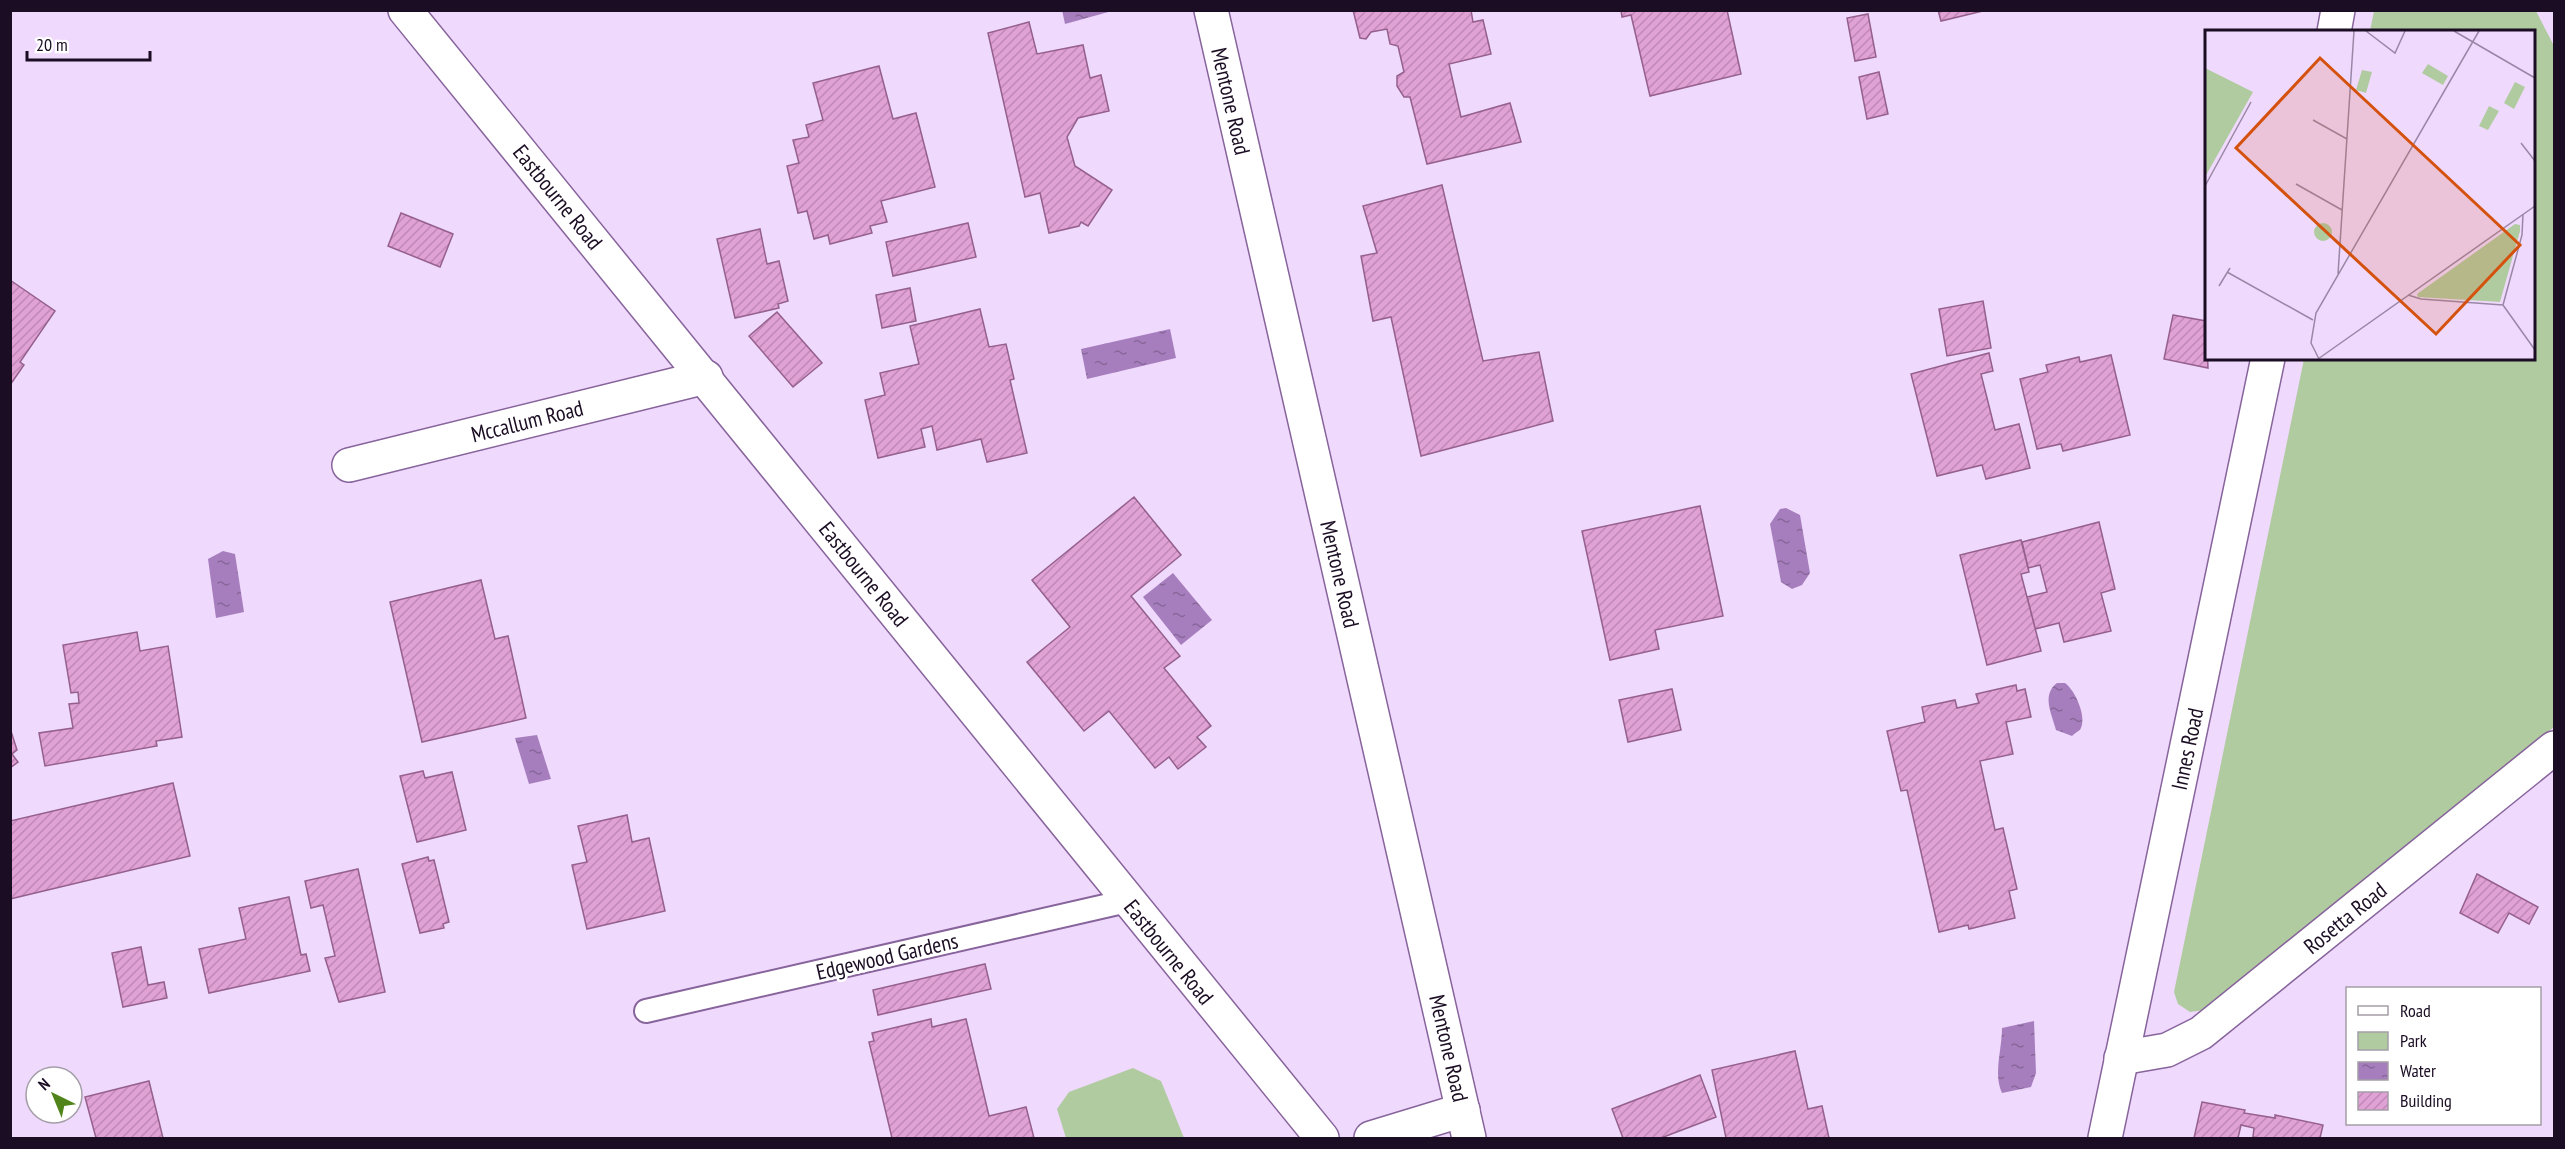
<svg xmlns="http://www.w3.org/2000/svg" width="2565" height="1149" viewBox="0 0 2565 1149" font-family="'PT Sans Narrow',sans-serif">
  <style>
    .green { fill: #b1cba0 }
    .water { fill: url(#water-ripples) }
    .building { fill: url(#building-hatch); stroke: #95608c; stroke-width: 1.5 }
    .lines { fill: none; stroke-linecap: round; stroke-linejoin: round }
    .lane-casing { stroke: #87649b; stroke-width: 26 }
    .street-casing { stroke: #87649b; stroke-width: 36 }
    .secondary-casing { stroke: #87649b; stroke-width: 36 }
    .lane { stroke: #fff; stroke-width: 22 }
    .street { stroke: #fff; stroke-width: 33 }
    .secondary { stroke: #fff; stroke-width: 33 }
    .labels { text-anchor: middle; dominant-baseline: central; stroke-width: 5; stroke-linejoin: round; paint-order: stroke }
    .street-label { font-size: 22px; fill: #1b0d23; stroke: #fff }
    .inset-road { fill: none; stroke: #9a87a6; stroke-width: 1.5 }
    .view { fill: #d4510e; fill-opacity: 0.15; stroke: #d4510e; stroke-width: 3 }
    .inset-edge { fill: none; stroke: #1b0d23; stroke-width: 3 }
  </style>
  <defs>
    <pattern id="water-ripples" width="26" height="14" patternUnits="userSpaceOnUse" patternTransform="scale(1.5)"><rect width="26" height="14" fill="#a77ebd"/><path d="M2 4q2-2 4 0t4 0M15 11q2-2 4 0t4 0" fill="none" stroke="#876699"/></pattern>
    <pattern id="building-hatch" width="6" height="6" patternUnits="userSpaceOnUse" patternTransform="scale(1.5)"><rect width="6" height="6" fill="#e0a1d5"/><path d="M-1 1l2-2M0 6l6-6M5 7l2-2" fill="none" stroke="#c089b7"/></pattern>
  </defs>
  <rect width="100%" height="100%" fill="#efd9fd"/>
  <!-- green -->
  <g class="green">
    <polygon points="2374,11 2536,11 2554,46 2554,727 2204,1010 2190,1012 2178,1004 2174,992 2304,359 2534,358 2534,32 2370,31"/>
    <polygon points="1133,1068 1161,1081 1184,1138 1066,1138 1057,1109 1069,1092"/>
  </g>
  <!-- water -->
  <g class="water">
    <polygon points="1062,10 1112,10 1112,11 1065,24"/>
    <polygon points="1170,329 1176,358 1087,379 1081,349"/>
    <polygon points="1786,508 1800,515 1810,573 1802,585 1792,589 1781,582 1770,524 1780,509"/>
    <polygon points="223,551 235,554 244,612 216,618 208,559"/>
    <polygon points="1173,573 1212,620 1181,645 1143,597"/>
    <path d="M 2057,683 L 2065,683 C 2075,690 2088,718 2080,730 C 2079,730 2072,736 2072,736 L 2056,730 C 2052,714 2041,695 2057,683 Z"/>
    <polygon points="537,735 551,779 529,784 515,738"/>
    <path d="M 2034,1021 L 2036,1073 L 2031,1087 L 2002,1093 C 1993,1075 2002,1049 2002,1028 Z"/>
  </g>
  <!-- building -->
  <g class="building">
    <polygon points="1353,10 1471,10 1473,22 1483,20 1491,54 1449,64 1461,117 1510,103 1521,142 1427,164 1410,97 1404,97 1397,86 1397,76 1404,72 1398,46 1390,44 1387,29 1371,32 1366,39 1360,38"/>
    <polygon points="1621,10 1727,10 1741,74 1650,96 1631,15 1622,17"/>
    <polygon points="1938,10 1987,10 1941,21"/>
    <polygon points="1868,14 1876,57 1855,61 1847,18"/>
    <polygon points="1029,22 1037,54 1083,45 1090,78 1101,75 1109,111 1078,118 1067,137 1075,166 1112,190 1088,226 1081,222 1079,226 1049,233 1040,193 1025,197 988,33"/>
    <polygon points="879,66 893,119 916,113 935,187 881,201 887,222 870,226 872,233 830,244 828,235 814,239 807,211 798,213 787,166 799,163 793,140 809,137 806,125 823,120 813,83"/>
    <polygon points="1879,72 1888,114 1867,119 1859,77"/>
    <polygon points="1442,185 1483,361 1539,352 1553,421 1421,456 1391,317 1373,321 1361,256 1377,253 1363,206"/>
    <polygon points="401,213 453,234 440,267 388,246"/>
    <polygon points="968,223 976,257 893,276 886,242"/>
    <polygon points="760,229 767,264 779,261 788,301 778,304 779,308 735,318 717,239"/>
    <polygon points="10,280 55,311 20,362 24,365 10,385"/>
    <polygon points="910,288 916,321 882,328 876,295"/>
    <polygon points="1983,301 1991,348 1947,356 1939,309"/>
    <polygon points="980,309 989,347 1006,344 1014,379 1010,380 1027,453 987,462 981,439 937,450 932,426 921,429 925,447 878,458 865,400 885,395 880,373 919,364 910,326"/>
    <polygon points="777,312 822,363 793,387 749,336"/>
    <polygon points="2173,315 2206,321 2208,368 2164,359"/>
    <polygon points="1989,353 1993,371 1981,374 1995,430 2019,424 2030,468 1986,479 1982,465 1937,476 1911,374"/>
    <polygon points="2111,355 2130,435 2063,451 2061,444 2037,449 2020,379 2048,372 2046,365 2079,357 2080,362"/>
    <polygon points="1134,497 1181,555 1131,596 1180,656 1164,668 1211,726 1197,737 1206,747 1178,769 1169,757 1155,768 1109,711 1084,731 1027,662 1070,627 1032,580"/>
    <polygon points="1700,506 1723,616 1655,630 1659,649 1610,660 1582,531"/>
    <polygon points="2099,522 2115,589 2101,593 2111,631 2064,642 2059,623 2035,629 2027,597 2047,592 2040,565 2028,568 2022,542"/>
    <polygon points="2021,540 2029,572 2021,574 2041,651 1987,665 1960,555"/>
    <polygon points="481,580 495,639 508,636 526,718 422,742 390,602"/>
    <polygon points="137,632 140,651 168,646 182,737 156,741 157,746 45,766 39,733 73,728 69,704 79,703 78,692 71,693 63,645"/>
    <polygon points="2016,685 2017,691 2025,689 2031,717 2006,722 2013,754 1980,761 1995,830 2003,828 2017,889 2009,891 2015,918 1969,929 1968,925 1939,932 1907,790 1901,791 1887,731 1925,722 1922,707 1955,700 1957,708 1979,703 1976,694"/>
    <polygon points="1672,689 1681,730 1628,742 1619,700"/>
    <polygon points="10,728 17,750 12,754 18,762 10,768"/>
    <polygon points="423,771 425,778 452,772 466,830 417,842 400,776"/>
    <polygon points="173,783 190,856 10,899 10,821"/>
    <polygon points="627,815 632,842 649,838 665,911 587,929 572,865 587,862 578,826"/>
    <polygon points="428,857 429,861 434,860 449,922 443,924 444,928 420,933 402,864"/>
    <polygon points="358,869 385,992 339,1002 325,958 335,956 323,905 311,908 305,881"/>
    <polygon points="2477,874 2538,907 2529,924 2509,913 2498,933 2460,913"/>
    <polygon points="289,897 301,955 306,954 310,971 209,993 199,949 246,939 239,908"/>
    <polygon points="141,947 148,985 164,982 167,998 123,1007 112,953"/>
    <polygon points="985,964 991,989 878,1015 873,990"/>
    <polygon points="931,1019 932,1027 966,1019 989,1116 1026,1107 1034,1138 892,1138 869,1042 874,1041 872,1033"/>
    <polygon points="1795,1051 1808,1109 1822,1106 1829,1138 1726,1138 1712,1070"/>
    <polygon points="1700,1075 1716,1117 1661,1138 1623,1138 1612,1109"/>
    <polygon points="149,1081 163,1138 96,1138 85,1097"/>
    <polygon points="2202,1102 2245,1110 2244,1113 2275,1118 2275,1115 2323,1125 2320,1138 2258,1138 2253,1137 2254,1128 2241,1125 2238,1138 2194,1138"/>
  </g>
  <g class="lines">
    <!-- lane casing -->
    <g class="lane-casing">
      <polyline id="lane" points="646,1011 1127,901"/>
    </g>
    <!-- street casing -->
    <g class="street-casing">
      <g id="street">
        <polyline points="405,10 1322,1138"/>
        <polyline points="1211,10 1469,1138"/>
        <polyline points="349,465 706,377"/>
        <polyline points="2121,1058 2167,1050 2201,1033 2554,748"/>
        <polyline points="1371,1138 1463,1110"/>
      </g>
    </g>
    <!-- secondary casing -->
    <g class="secondary-casing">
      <g id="secondary">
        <polyline points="2334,32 2338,10"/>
        <polyline points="2105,1138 2268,358"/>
      </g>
    </g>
    <!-- lane -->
    <use href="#lane" class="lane"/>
    <!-- street -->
    <use href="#street" class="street"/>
    <!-- secondary -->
    <use href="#secondary" class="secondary"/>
  </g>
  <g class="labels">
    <!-- street labels -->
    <g class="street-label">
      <text transform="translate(1231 101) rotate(77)">Mentone Road</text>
      <text transform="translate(558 197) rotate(51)">Eastbourne Road</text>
      <text transform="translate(527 421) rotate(-14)">Mccallum Road</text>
      <text transform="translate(864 574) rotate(51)">Eastbourne Road</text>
      <text transform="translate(1340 574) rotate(77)">Mentone Road</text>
      <text transform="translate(2187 749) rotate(-78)">Innes Road</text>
      <text transform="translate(2345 918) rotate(-39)">Rosetta Road</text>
      <text transform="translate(1169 952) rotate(51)">Eastbourne Road</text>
      <text transform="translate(887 956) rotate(-13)">Edgewood Gardens</text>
      <text transform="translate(1449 1048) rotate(77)">Mentone Road</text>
    </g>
  </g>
  <!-- overview -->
  <g transform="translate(2205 30)">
    <rect width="330" height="330" fill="#efd9fd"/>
    <path d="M 223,34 L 243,46 L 238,55 L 217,43 ZM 0,38 L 48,62 L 0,147 ZM 157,40 L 167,42 L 161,63 L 151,60 ZM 310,52 L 320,57 L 309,79 L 299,73 ZM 284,76 L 294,81 L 283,100 L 274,96 ZM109 202a9 9 0 1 1 18 0a9 9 0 1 1-18 0ZM 310,194 L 315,195 L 315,201 L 295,272 L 213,267 L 212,264 Z" fill="#b1cba0"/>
    <path class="inset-road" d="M 161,1 L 190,23 L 200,1M 249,1 L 330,48M 108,90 L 142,109M 316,113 L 330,131M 91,154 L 137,180M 0,156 L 46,72M 22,242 L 108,290M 133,244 L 149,1M 14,256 L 25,238M 203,265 L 216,269 L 298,275M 298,275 L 317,205 L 318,184M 298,275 L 330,320M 113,329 L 330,176M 114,329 L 106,313 L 111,283 L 274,1"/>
    <path class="view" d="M 115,28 L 315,215 L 231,304 L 31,118 Z"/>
    <rect width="330" height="330" class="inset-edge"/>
  </g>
  <!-- border -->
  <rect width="2565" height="1149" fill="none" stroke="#1b0d23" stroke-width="24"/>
  <!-- legend -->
  <rect x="2346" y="987" width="195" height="138" fill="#ffffff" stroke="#a49ea7" stroke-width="1.5"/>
  <rect x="2358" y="1006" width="30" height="9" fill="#ffffff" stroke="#a49ea7" stroke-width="1.5"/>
  <text x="2400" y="1017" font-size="18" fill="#1b0d23">Road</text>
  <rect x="2358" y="1032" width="30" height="18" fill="#b1cba0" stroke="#a49ea7" stroke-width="1.5"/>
  <text x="2400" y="1047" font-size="18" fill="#1b0d23">Park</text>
  <rect x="2358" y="1062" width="30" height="18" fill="url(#water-ripples)" stroke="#a49ea7" stroke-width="1.5"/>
  <text x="2400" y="1077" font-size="18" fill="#1b0d23">Water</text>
  <rect x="2358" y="1092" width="30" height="18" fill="url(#building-hatch)" stroke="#a49ea7" stroke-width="1.5"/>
  <text x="2400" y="1107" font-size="18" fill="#1b0d23">Building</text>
  <!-- north arrow -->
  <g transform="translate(54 1095) rotate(317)"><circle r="28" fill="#ffffff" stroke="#a49ea7" stroke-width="1.5"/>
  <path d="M0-4.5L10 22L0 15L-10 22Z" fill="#51851b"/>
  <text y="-9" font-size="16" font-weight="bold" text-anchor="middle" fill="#1b0d23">N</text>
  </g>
  <!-- scale -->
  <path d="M27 51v9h123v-9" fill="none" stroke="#1b0d23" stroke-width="3"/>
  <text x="36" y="51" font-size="18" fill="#1b0d23" stroke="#ffffff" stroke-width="4.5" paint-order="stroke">20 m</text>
</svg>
